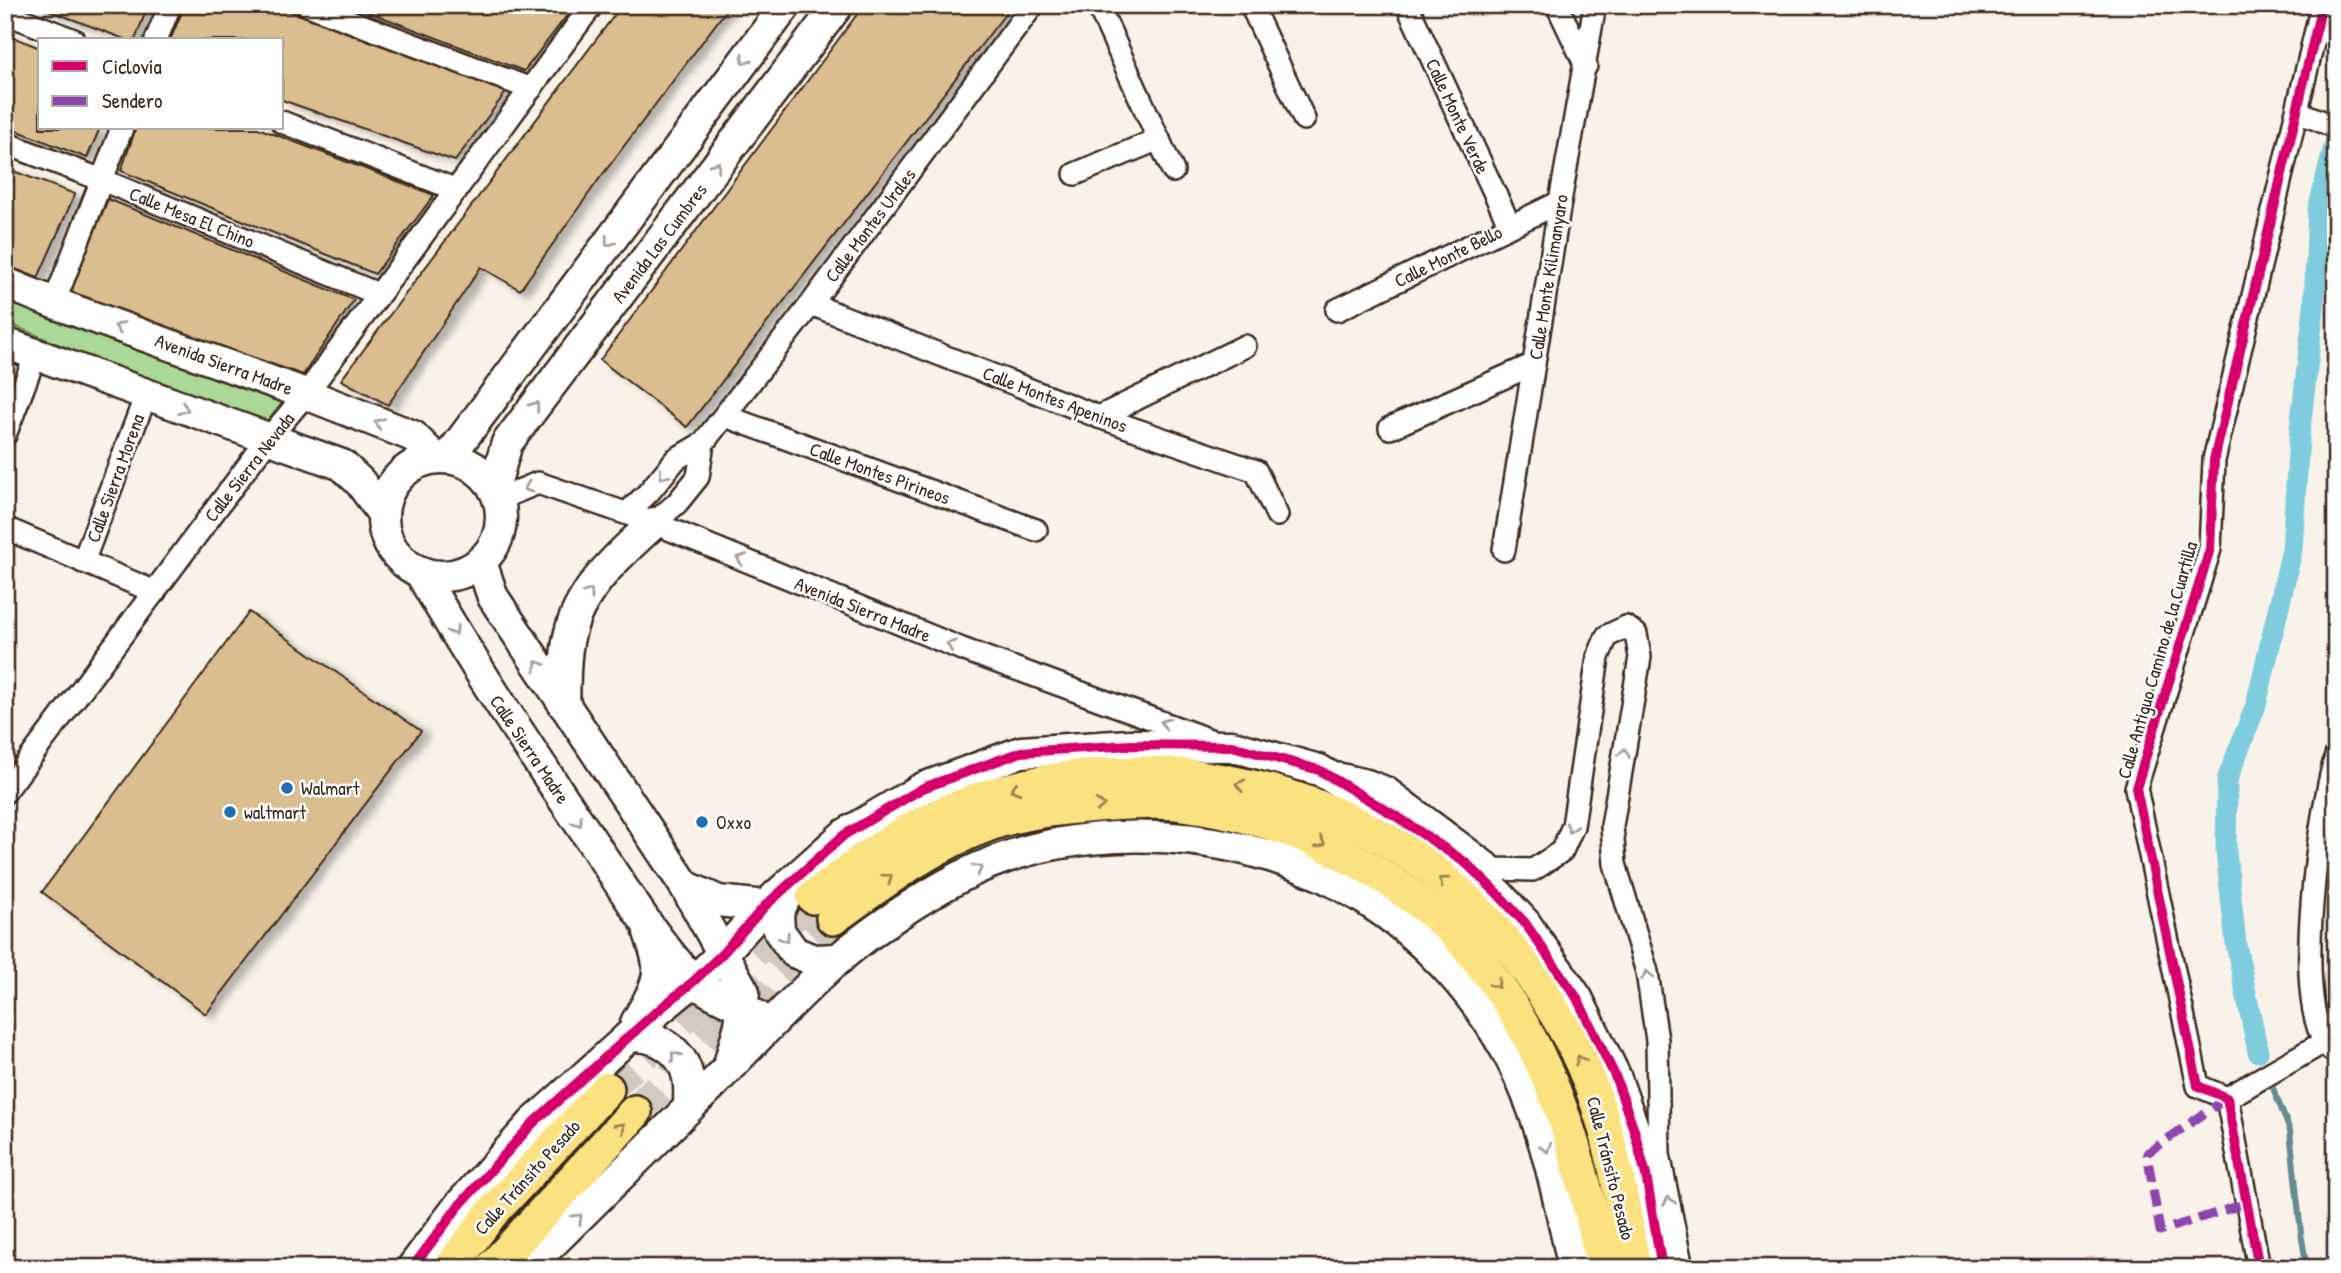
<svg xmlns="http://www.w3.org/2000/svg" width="2341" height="1273" viewBox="0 0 2341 1273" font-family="'Patrick Hand',sans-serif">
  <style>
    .green { fill: #aad897; stroke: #72815a; stroke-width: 2 }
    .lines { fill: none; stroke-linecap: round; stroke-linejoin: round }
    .stream { stroke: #648b91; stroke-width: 6 }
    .canal { stroke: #7fccde; stroke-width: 21 }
    .building { fill: #dbbe8f; stroke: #3b2a1e; stroke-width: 2; filter: url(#shadow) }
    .primary-tunnel { stroke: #d2cac0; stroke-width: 33; stroke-dasharray: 33 17; stroke-linecap: butt }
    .street-casing { stroke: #3b2a1e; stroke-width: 26 }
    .secondary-casing { stroke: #3b2a1e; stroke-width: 35 }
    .primary-casing { stroke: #3b2a1e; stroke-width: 38 }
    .street { stroke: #fff; stroke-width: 21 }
    .secondary { stroke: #fff; stroke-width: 30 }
    .primary { stroke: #fbe180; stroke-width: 33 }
    .quiet { stroke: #8e44ad; stroke-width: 9; stroke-dasharray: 18 9; stroke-linecap: butt }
    .cycleway-casing { stroke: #fff; stroke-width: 15 }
    .cycleway { stroke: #d6006c; stroke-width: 10 }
    .oneway { stroke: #a79f9a }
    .oneway2 { stroke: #9b864f }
    .poi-dot { fill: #1f6fb2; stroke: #fff; stroke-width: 2.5 }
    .labels { text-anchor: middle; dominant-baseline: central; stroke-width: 5; stroke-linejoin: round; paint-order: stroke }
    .street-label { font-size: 19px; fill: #3b2a1e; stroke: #fff }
    .poi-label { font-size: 19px; fill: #3b2a1e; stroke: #fff; text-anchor: start }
  </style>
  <defs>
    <filter id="shadow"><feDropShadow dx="8" dy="4.5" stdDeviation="3.5" flood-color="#0004"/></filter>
  </defs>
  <rect width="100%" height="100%" fill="#f8f2e9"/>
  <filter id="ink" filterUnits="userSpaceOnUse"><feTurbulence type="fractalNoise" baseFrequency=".0143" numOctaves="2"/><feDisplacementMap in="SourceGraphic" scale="14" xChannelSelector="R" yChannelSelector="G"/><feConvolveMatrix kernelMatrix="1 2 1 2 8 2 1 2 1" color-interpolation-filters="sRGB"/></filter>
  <g filter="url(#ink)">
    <!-- green -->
    <polygon class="green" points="5,291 290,396 266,435 149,382 5,322"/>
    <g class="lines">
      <!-- stream -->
      <polyline class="stream" points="2273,1088 2290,1131 2301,1233 2307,1268"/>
      <!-- canal -->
      <polyline class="canal" points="2258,1052 2236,944 2226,851 2227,780 2256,705 2292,550 2299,438 2314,307 2318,210 2335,143"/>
    </g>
    <!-- building -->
    <g class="building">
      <polygon points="35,5 148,5 135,40 127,40"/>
      <polygon points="185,5 274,5 506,92 455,161 282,100 282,40 170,40"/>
      <polygon points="350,5 575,5 524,71"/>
      <polygon points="622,5 730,5 597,182 520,290 481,267 388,405 341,380"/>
      <polygon points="864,5 1012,5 687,427 600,360"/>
      <polygon points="5,34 40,48 40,128 100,128 87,158 5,126"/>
      <polygon points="136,128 258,128 434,195 375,274 121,171"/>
      <polygon points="5,168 75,194 38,278 5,265"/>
      <polygon points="108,199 354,300 303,375 69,294"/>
      <polygon points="249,612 421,731 206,1014 42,892"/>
    </g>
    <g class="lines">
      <!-- primary-tunnel -->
      <g class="primary-tunnel">
        <polyline points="607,1089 813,897"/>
        <polyline points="635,1112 833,918"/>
      </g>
      <!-- street casing -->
      <g class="street-casing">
        <g id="street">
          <polyline points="308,5 531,89"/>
          <polyline points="1098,5 1173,171"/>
          <polyline points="1251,5 1304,119"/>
          <polyline points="1407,5 1510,226"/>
          <polyline points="1557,5 1586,66"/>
          <polyline points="5,13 74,40"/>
          <polyline points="156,40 170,5"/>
          <polyline points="2298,112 2336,127"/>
          <polyline points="282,122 457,190"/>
          <polyline points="5,143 102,180 378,294"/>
          <polyline points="1075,174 1159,139"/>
          <polyline points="54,303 122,128"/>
          <polyline points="811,304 1099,417 1256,471 1277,515"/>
          <polyline points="1337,310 1560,202"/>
          <polyline points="725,416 1036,530"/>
          <polyline points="1099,417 1245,346"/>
          <polyline points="1390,428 1534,364"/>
          <polyline points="5,435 36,354"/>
          <polyline points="499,499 538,483 654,523 962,649 1210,740"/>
          <polyline points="627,513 648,493 676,459 703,443 811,304 1033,5"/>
          <polyline points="654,523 677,503 698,477 703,443"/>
          <polyline points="5,528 155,592"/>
          <polyline points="1504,550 1560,202 1595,5"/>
          <polyline points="83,562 146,395"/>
          <path d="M 2336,756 C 2319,813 2293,993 2325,1042 C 2327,1047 2332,1050 2336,1054"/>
          <polyline points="1339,774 1369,781 1387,788 1495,869 1533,870 1562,851 1573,826 1598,657 1607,636 1626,627 1636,634 1640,657 1612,826 1615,864 1647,972 1657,1040 1659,1154 1682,1268"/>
          <polyline points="5,792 268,439 306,394 592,5"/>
          <polyline points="2227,1098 2324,1042"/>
          <polyline points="2259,1268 2227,1098 2198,1086 2136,788 2210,549 2214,460 2322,5"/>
        </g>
      </g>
      <!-- secondary casing -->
      <g class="secondary-casing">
        <g id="secondary">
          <polyline points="5,283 54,303 306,394 413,436 435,458"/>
          <polyline points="5,343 342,465 360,482 383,514"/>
          <polyline points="448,458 786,5"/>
          <circle cx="442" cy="517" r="59"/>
          <polyline points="494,488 507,443 838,5"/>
          <polyline points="481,562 493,597 685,886 744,992 740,1025 728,1068"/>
          <path d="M 420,572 C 472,663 530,750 589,837 C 620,883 654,940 692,979 C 710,996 737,1002 757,1016"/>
          <path d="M 564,705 C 565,681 564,653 571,629 C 583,586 622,552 654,523"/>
          <polyline points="792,884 778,913 779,931 794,952 813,960 839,959"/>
          <polyline points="685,886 718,901 765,906"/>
          <path d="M 636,1023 C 645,1006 660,985 658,965 C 657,954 652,942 649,932"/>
          <path d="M 628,1037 C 655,1033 683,1050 688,1078 C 690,1087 689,1098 689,1107"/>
          <polyline points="412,1268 458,1207 533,1123 655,1013 694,981 722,954 765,906 844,835 923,788 1021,752 1130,745 1232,746 1319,770 1399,818 1466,863 1498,894 1525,923 1577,998 1615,1076 1634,1130 1646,1175 1662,1268"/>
          <path d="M 531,1268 L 543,1252 C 599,1197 655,1142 711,1086 C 752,1044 793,999 837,960 C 873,929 920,898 962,876 C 1081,814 1254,827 1366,900 C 1423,936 1473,991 1506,1050 C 1544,1118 1557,1193 1574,1268"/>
        </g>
      </g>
      <!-- primary casing -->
      <g class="primary-casing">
        <g id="primary">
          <path d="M 813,897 C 848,872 882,844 921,824 C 1091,737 1314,764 1457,891 C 1503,932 1541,985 1570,1039 C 1607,1109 1621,1191 1634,1268"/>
          <path d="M 833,918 C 882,883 930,846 987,825 C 1021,812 1059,808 1096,805 C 1122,803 1149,801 1176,803 C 1277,814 1376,859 1451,929 C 1471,948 1488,972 1504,995 C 1559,1077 1584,1173 1603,1268"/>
          <polyline points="450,1268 490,1215 607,1089"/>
          <polyline points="492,1268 635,1112"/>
        </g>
      </g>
      <!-- street -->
      <use href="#street" class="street"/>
      <!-- secondary -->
      <use href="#secondary" class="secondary"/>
      <!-- primary -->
      <use href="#primary" class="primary"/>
      <!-- quiet -->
      <polyline class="quiet" points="2227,1098 2147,1153 2160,1231 2247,1203"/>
      <!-- cycleway casing -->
      <g class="cycleway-casing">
        <g id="cycleway">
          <polyline points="412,1268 458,1207 533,1123 655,1013 694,981 722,954 765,906 844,835 923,788 1021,752 1130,745 1232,746 1319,770 1399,818 1466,863 1498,894 1525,923 1577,998 1615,1076 1634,1130 1646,1175 1662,1268"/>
          <polyline points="2259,1268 2227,1098 2198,1086 2136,788 2210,549 2214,460 2322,5"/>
        </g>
      </g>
      <!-- cycleway -->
      <use href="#cycleway" class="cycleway"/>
    </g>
    <!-- one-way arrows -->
    <defs><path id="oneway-chevron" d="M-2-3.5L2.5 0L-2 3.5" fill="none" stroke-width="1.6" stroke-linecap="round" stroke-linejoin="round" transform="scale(1.75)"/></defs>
    <g class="oneway">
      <use href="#oneway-chevron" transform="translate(745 60) rotate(127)"/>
      <use href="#oneway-chevron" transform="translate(716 166) rotate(-53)"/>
      <use href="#oneway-chevron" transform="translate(609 242) rotate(127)"/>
      <use href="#oneway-chevron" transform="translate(119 327) rotate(-160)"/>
      <use href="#oneway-chevron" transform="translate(535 406) rotate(-53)"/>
      <use href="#oneway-chevron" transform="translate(184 409) rotate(20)"/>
      <use href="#oneway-chevron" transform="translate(379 423) rotate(-158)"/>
      <use href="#oneway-chevron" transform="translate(663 475) rotate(130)"/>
      <use href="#oneway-chevron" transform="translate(528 488) rotate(159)"/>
      <use href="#oneway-chevron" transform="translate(741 559) rotate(-158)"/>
      <use href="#oneway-chevron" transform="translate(589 593) rotate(-56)"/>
      <use href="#oneway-chevron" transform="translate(454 631) rotate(59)"/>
      <use href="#oneway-chevron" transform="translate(951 645) rotate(-158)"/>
      <use href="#oneway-chevron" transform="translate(538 665) rotate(-123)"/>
      <use href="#oneway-chevron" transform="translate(1165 723) rotate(-160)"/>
      <use href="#oneway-chevron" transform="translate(1624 753) rotate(-81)"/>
      <use href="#oneway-chevron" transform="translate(578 822) rotate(56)"/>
      <use href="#oneway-chevron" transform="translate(1571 828) rotate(108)"/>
      <use href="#oneway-chevron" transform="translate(978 869) rotate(-25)"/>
      <use href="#oneway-chevron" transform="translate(785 938) rotate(59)"/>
      <use href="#oneway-chevron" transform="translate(1647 975) rotate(-102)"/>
      <use href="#oneway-chevron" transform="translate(675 1056) rotate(-129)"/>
      <use href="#oneway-chevron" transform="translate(1546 1148) rotate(73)"/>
      <use href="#oneway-chevron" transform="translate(1669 1201) rotate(-101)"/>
      <use href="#oneway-chevron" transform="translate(578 1218) rotate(-45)"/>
    </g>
    <g class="oneway2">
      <use href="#oneway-chevron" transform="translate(1240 785) rotate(-168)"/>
      <use href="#oneway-chevron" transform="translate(1015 789) rotate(164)"/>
      <use href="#oneway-chevron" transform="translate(1100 805) rotate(-4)"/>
      <use href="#oneway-chevron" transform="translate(1321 843) rotate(25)"/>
      <use href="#oneway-chevron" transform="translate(888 878) rotate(-36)"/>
      <use href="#oneway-chevron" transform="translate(1443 881) rotate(-143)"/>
      <use href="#oneway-chevron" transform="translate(1496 984) rotate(54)"/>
      <use href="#oneway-chevron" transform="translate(1580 1060) rotate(-114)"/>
      <use href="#oneway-chevron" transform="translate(621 1127) rotate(-47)"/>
    </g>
  </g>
  <!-- markers -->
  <g class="poi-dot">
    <circle cx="287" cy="788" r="7"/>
    <circle cx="230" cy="812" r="7"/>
    <circle cx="702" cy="822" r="7"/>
  </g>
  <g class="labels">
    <!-- street labels -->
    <g class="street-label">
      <text transform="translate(1458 116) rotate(65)">Calle Monte Verde</text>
      <text transform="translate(192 217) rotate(22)">Calle Mesa El Chino</text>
      <text transform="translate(870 225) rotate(-53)">Calle Montes Urales</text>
      <text transform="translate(659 243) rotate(-53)">Avenida Las Cumbres</text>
      <text transform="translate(1448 256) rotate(-26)">Calle Monte Bello</text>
      <text transform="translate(1548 277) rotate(-81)">Calle Monte Kilimanyaro</text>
      <text transform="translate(224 364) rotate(20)">Avenida Sierra Madre</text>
      <text transform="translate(1055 399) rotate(21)">Calle Montes Apeninos</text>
      <text transform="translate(249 467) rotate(-52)">Calle Sierra Nevada</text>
      <text transform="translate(880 473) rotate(20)">Calle Montes Pirineos</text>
      <text transform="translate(115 478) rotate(-70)">Calle Sierra Morena</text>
      <text transform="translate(863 609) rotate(22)">Avenida Sierra Madre</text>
      <text transform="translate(2157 660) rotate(-74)">Calle Antiguo Camino de la Cuartilla</text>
      <text transform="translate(530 749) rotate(56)">Calle Sierra Madre</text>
      <text transform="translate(1611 1168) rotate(76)">Calle Tránsito Pesado</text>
      <text transform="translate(527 1177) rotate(-48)">Calle Tránsito Pesado</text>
    </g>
    <!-- poi labels -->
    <g class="poi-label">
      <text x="301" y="788">Walmart</text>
      <text x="244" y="812">waltmart</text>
      <text x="716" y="822">Oxxo</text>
    </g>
  </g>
  <!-- margin -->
  <rect width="2341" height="1273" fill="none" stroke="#fff" stroke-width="28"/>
  <rect x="14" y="14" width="2313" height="1245" fill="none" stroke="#3b2a1e" stroke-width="2.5" filter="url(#ink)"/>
  <!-- legend -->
  <rect x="38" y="38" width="245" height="91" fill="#ffffff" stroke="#b1aaa5" stroke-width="2"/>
  <rect x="52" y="61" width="35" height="10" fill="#d6006c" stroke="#b1aaa5" stroke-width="2"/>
  <text x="102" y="74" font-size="21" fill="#3b2a1e">Ciclovía</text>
  <rect x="52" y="96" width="35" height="10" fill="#8e44ad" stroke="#b1aaa5" stroke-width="2"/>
  <text x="102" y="108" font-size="21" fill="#3b2a1e">Sendero</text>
</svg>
